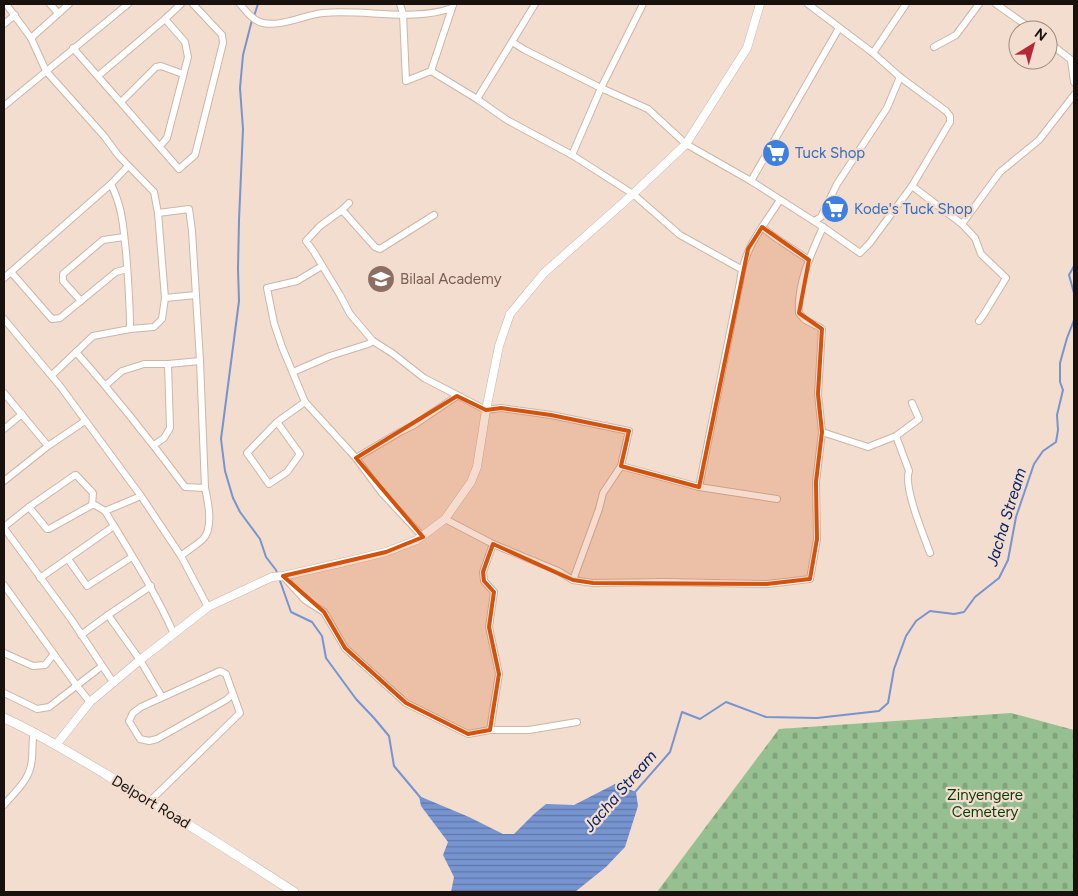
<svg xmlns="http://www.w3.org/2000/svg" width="1078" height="896" viewBox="0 0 1078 896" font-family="Figtree,sans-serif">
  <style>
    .cemetery { fill: url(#cemetery-stones) }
    .water { fill: url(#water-rules) }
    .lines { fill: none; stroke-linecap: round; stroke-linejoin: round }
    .stream { stroke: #7694d0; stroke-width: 2 }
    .minor-casing { stroke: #cbb6a8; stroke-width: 8 }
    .tertiary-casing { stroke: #cbb6a8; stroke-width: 9 }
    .secondary-casing { stroke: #cbb6a8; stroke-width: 10 }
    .minor { stroke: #fff; stroke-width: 6 }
    .tertiary { stroke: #fff; stroke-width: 8 }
    .secondary { stroke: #fff; stroke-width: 9 }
    .marked { fill: #d3520c; fill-opacity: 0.2; stroke: #d3520c; stroke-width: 4; stroke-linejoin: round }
    .labels { text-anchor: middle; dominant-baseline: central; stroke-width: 4.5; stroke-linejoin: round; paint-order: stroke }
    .shop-label { font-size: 15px; fill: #366cbe; stroke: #f3ddcf; text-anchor: start }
    .education-label { font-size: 15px; fill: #785e54; stroke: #f3ddcf; text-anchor: start }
    .park-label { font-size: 15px; fill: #063d04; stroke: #f3ddcf }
    .street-label { font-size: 15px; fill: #19110d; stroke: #f3ddcf }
    .water-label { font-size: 16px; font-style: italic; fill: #082369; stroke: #f3ddcf }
  </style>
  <defs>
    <pattern id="cemetery-stones" width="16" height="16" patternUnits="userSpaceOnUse" patternTransform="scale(1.25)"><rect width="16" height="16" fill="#97c092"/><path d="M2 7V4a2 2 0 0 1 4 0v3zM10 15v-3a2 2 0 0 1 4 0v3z" fill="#82a47d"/></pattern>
    <pattern id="water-rules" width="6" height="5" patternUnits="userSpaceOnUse" patternTransform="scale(1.25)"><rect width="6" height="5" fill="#7694d0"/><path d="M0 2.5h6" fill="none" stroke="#6077a7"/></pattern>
  </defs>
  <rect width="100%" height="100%" fill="#f3ddcf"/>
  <!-- cemetery -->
  <polygon class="cemetery" points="1011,713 1074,730 1074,892 657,892 779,729"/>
  <!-- water -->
  <polygon class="water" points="615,784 636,792 638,806 625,847 606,867 575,892 451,892 454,877 443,855 448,842 421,806 419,796 469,817 503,834 514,834 534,814 546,804 574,805"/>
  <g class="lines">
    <!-- stream -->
    <g class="stream">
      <polyline points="254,16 258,4"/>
      <polyline points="252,20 243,55 240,88 243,129 239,220 238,269 239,301 221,439 225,471 233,498 240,512 260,539 266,557 276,570 277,573"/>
      <polyline points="1074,266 1069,275 1074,293"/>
      <polyline points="279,578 291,612 312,622 322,636 326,658 356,699 374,718 389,736 394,766 420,797"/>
      <polyline points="635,792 670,752 682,712 700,719 726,702 766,717 817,718 879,711 888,703 894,669 906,636 916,621 930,611 954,614 964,612 975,597 999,578 1008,560 1016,517 1034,464 1043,451 1056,442 1058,430 1057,415 1063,390 1060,382 1060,363 1067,338 1074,320"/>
    </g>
    <!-- minor casing -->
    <g class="minor-casing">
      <g id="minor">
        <polyline points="6,4 31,38 46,71 104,136 118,155 154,192 158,213 165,298 162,319 154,327 130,329 93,336 52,375"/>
        <polyline points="50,4 58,13"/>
        <path d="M 240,4 C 246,11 253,21 263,23 C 282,27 304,15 323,13 C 364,9 413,22 452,8"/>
        <polyline points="400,4 403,14 406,81 431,71 453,5"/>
        <polyline points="996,4 1033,30"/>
        <polyline points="4,24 15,15"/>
        <polyline points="31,38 69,4"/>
        <polyline points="512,42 525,50 601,88 648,109 686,144 751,181 823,227 860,253 869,244 912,186 950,122 950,116 946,111 900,77 873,53 808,4"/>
        <polyline points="1048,42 1074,62"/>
        <polyline points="934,47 956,35 979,4"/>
        <polyline points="73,48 179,169 195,155 223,43 222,35 193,4"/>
        <polyline points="873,53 906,4"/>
        <polyline points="1071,60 1074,82"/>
        <polyline points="431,71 477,99 507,120 572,155 633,194 680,235 741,269"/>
        <polyline points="98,76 165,19 181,4"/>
        <polyline points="477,99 535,4"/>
        <polyline points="121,102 156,67 161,66 183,74"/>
        <polyline points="4,106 128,4"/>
        <polyline points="160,146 167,138 188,57 185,42 165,19"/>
        <polyline points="572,155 601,88 643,4"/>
        <polyline points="751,181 839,28"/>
        <path d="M 111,184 C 123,209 123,226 126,252 C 128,277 130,303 130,329"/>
        <polyline points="912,186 962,224 975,238 981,254 1006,278 984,314 979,321"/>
        <polyline points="342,210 349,203"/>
        <path d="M 158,213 L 189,209 L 192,231 L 200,361 L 205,488 C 208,501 214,528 203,539 C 197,545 188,550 181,556"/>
        <polyline points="434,215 380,249 375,247 342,210 320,226 306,241 314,252 340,295 350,314 373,341 392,353 424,378 486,410 501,408 551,415 629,431 621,466 603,493 599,509 573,580"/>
        <polyline points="814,221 821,217 837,184 887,108 900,77"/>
        <polyline points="962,224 1000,172 1039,140 1074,95"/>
        <polyline points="762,227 773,236 809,260"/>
        <polyline points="322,266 297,281 267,288 274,323 282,347 305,402 356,458 400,432 414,425 457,396"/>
        <polyline points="11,272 52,319 60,318 116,272 127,269"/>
        <polyline points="4,278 111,184 128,166"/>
        <polyline points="165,298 196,295"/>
        <polyline points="81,301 63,281 63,274 103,240 124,237"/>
        <polyline points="4,319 60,386 141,496 181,556 208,607"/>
        <path d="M 76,352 C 114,395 150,440 185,487 L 205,488"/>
        <polyline points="293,372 330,356 368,344 373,341"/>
        <polyline points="106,385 122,371 144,364 168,364 200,361"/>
        <polyline points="4,393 48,446"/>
        <polyline points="277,422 300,454 287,472 269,484 247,453 277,422 305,402"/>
        <polyline points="4,429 22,414"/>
        <polyline points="822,432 868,447 896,436 919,419 912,403"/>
        <path d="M 896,436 L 909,471 C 903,487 924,536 930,553"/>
        <polyline points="154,445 164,438 170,428 168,364"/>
        <polyline points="356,458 382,493 422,536"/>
        <polyline points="621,466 699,487 777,499"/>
        <polyline points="4,481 48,446 85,421"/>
        <path d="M 699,487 L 740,282 C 744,248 762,228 780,200"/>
        <path d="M 29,507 L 47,529 L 49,529 L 92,505 L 95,505 L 105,511 C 129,551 155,591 174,634"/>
        <polyline points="105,511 141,496"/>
        <path d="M 445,519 L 493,544 L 558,571 L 573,580 L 593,583 L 664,582 L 767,584 L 810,579 L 817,539 L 816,482 L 822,432 L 818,394 L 822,329 L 819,327 L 805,320 L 799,313 C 797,283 811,254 823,227"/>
        <polyline points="4,527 29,507 75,475 76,475 93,493 92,505"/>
        <polyline points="4,528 71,619 113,682"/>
        <polyline points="68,559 87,586 132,557"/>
        <polyline points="283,576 305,600 324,612 345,648 406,703 468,734 490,730 499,674 489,627 494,592 484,581 483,572 493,544"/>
        <polyline points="40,578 114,526"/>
        <polyline points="4,585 77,686 90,702"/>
        <polyline points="108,615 140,660 162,697"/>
        <polyline points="81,635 108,615 151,586"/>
        <polyline points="4,653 33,666 45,665 54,654"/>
        <polyline points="4,693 37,709 49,707 102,666"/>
        <polyline points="490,730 529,730 577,722"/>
        <polyline points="150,801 240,713 226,674 220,671 141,707 133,713 129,721 140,739 149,741 157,739 226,700 233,694"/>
        <path d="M 4,805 C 13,794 26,783 30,769 C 34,758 31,745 34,732"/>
      </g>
    </g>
    <!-- tertiary casing -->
    <g class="tertiary-casing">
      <polyline id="tertiary" points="56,745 90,702 140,660 208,607 272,577 283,576 349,561 386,552 417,540 445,519 471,482 477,467 486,410 499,346 510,314 544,273 633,194 686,144 747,48 760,4"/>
    </g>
    <!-- secondary casing -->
    <g class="secondary-casing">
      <path id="secondary" d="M 4,718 C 40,734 73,755 107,775 C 170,812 232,852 294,892"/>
    </g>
    <!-- minor -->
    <use href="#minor" class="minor"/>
    <!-- tertiary -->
    <use href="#tertiary" class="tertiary"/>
    <!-- secondary -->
    <use href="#secondary" class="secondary"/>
  </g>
  <!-- marked area -->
  <path class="marked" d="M 762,227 L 809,260 L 799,313 L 822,329 L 818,394 L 822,432 L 816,482 L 817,539 L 810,579 L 767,584 L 593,583 L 573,580 L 493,544 L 483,572 L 484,581 L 494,592 L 489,627 L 499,674 L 490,730 L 468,734 L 406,703 L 345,648 L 324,612 L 283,576 L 386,552 L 423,537 L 356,458 L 457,396 L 486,410 L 501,408 L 551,415 L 629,431 L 621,466 L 699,487 L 748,249 Z"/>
  <!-- icons -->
  <defs>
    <g id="supermarket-disc" transform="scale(1.4375)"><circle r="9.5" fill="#3f7fe0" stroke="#f3ddcf"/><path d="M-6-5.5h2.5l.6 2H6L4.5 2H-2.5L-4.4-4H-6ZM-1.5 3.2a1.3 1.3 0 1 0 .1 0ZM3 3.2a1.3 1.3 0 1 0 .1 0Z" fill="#fff"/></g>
    <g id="school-disc" transform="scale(1.4375)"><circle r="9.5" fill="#8d6e63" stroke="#f3ddcf"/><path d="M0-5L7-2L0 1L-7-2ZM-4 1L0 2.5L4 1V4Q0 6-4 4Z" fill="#fff"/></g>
  </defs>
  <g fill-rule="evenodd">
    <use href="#supermarket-disc" x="776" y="153"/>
    <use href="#supermarket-disc" x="835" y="209"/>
    <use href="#school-disc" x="381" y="279"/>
  </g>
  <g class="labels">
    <!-- shop labels -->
    <g class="shop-label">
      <text x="795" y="153">Tuck Shop</text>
      <text x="854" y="209">Kode's Tuck Shop</text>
    </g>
    <!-- education labels -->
    <g class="education-label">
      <text x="400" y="279">Bilaal Academy</text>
    </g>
    <!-- park labels -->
    <g class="park-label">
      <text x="985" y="795">Zinyengere<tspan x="985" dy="17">Cemetery</tspan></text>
    </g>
    <!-- street labels -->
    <g class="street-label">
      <text transform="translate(151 802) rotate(31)">Delport Road</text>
    </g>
    <!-- water labels -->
    <g class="water-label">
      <text transform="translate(1006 517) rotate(-73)">Jacha Stream</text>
      <text transform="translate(620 791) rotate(-49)">Jacha Stream</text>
    </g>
  </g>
  <!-- border -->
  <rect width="1078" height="896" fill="none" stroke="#19110d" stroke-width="10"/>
  <!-- north arrow -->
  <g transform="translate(1033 45) rotate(37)"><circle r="24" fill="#f3ddcf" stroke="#9c8b81"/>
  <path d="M0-4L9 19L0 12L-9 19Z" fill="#b82736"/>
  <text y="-8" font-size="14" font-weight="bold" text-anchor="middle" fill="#19110d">N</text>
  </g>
</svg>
